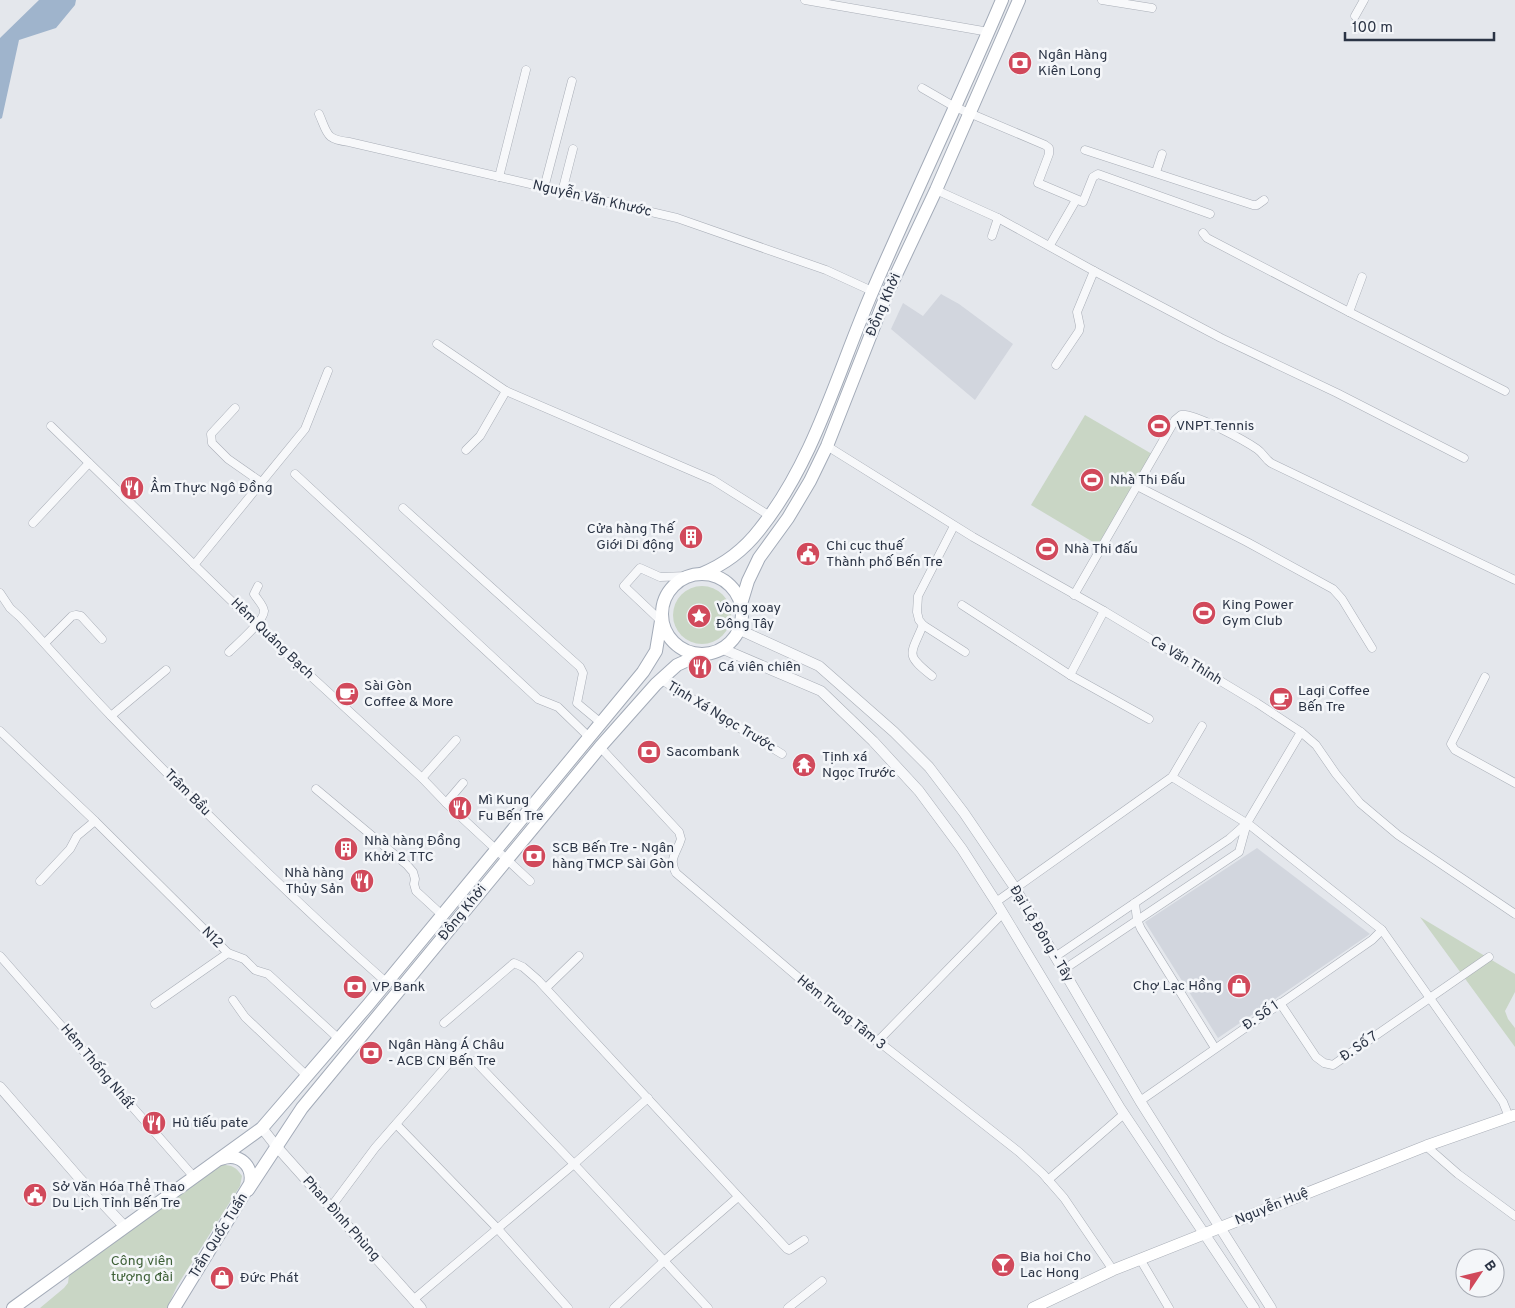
<svg xmlns="http://www.w3.org/2000/svg" width="1515" height="1308" viewBox="0 0 1515 1308" font-family="Overpass,sans-serif">
  <style>
    .built { fill: #d2d6de }
    .green { fill: #c9d6c5 }
    .water { fill: #9fb4cc }
    .lines { fill: none; stroke-linecap: round; stroke-linejoin: round }
    .minor-casing { stroke: #a9aeb7; stroke-width: 9 }
    .tertiary-casing { stroke: #a9aeb7; stroke-width: 11 }
    .secondary-casing { stroke: #a9aeb7; stroke-width: 12 }
    .primary-casing { stroke: #a3abb8; stroke-width: 14 }
    .minor { stroke: #f7f8fa; stroke-width: 8 }
    .tertiary { stroke: #f7f8fa; stroke-width: 10 }
    .secondary { stroke: #fff; stroke-width: 11 }
    .primary { stroke: #fff; stroke-width: 12 }
    .labels { text-anchor: middle; dominant-baseline: central; stroke-width: 5; stroke-linejoin: round; paint-order: stroke }
    .poi-label { font-size: 14px; fill: #2b3445; stroke: #f4f6f9; text-anchor: start }
    .street-label { font-size: 14px; fill: #2b3445; stroke: #f4f6f9 }
    .park-label { font-size: 14px; fill: #3f6138; stroke: #f4f6f9 }
  </style>
  <rect width="100%" height="100%" fill="#e4e7ec"/>
  <!-- built -->
  <g class="built">
    <polygon points="941,294 959,304 1013,344 975,400 891,329 903,303 923,316"/>
    <polygon points="1257,848 1370,934 1218,1038 1145,922"/>
  </g>
  <!-- green -->
  <g class="green">
    <polygon points="1085,415 1152,454 1098,545 1031,505"/>
    <circle cx="702" cy="615" r="29"/>
    <polygon points="1420,917 1515,974 1515,992 1505,1011 1508,1019 1515,1028 1515,1047"/>
    <path d="M 222,1165 C 232,1165 236,1167 242,1176 L 240,1186 L 177,1286 L 167,1308 L 40,1308 L 64,1288 L 68,1283 L 69,1275 L 188,1188 Z"/>
  </g>
  <!-- water -->
  <polygon class="water" points="39,0 76,0 75,5 56,28 19,40 2,118 0,119 0,38"/>
  <g class="lines">
    <!-- minor casing -->
    <g class="minor-casing">
      <g id="minor">
        <polyline points="805,0 989,32"/>
        <polyline points="1102,0 1152,8"/>
        <polyline points="1355,16 1364,0"/>
        <polyline points="922,88 955,107 1045,145 1049,148 1049,154 1038,183 1083,202 1093,177 1098,174 1210,214"/>
        <path d="M 319,114 C 328,134 325,139 349,142 L 677,218 L 826,270 L 872,291"/>
        <polyline points="1085,150 1253,205 1257,205 1264,200"/>
        <polyline points="1156,172 1162,154"/>
        <polyline points="499,177 526,70"/>
        <polyline points="544,188 572,81"/>
        <polyline points="936,190 998,218 1094,271 1221,338 1337,393 1464,458"/>
        <polyline points="562,192 573,149"/>
        <polyline points="1203,233 1207,238 1349,312 1505,391"/>
        <polyline points="992,236 998,218"/>
        <polyline points="1050,245 1076,200"/>
        <polyline points="1349,312 1362,277"/>
        <polyline points="437,344 506,391 713,480 770,516"/>
        <polyline points="1056,365 1079,331 1080,326 1077,312 1094,271"/>
        <polyline points="235,408 211,434 212,443 228,459 261,482"/>
        <polyline points="51,426 279,647 422,778 446,803 530,881"/>
        <polyline points="827,446 973,537 1104,611 1257,703 1301,732 1316,745 1336,774 1360,803 1398,835 1515,914"/>
        <polyline points="466,450 480,436 506,391"/>
        <polyline points="295,474 538,699 558,707 590,738"/>
        <polyline points="1137,486 1247,542 1333,589 1342,599 1372,648"/>
        <polyline points="403,508 580,667 583,673 577,703 601,723"/>
        <polyline points="33,523 89,463"/>
        <polyline points="954,526 918,596 917,612 919,620 923,625 965,652"/>
        <polyline points="194,565 305,429 328,371"/>
        <path d="M 0,593 L 10,608 L 20,617 C 51,650 81,685 113,718 C 201,809 291,898 386,982"/>
        <path d="M 1074,595 L 1175,420 L 1181,415 L 1185,415 C 1201,417 1244,440 1257,449 C 1263,453 1265,459 1271,463 L 1515,580"/>
        <polyline points="962,605 1070,675 1149,719"/>
        <polyline points="661,621 624,586 640,568 660,577 687,576"/>
        <path d="M 923,625 C 910,656 905,654 932,676"/>
        <polyline points="45,643 72,616 76,615 81,616 102,639"/>
        <path d="M 229,652 C 236,645 265,620 264,611 C 264,606 257,599 254,594 L 258,586"/>
        <polyline points="1070,675 1104,611"/>
        <polyline points="1485,677 1451,744 1455,750 1515,783"/>
        <polyline points="660,679 782,754"/>
        <polyline points="111,716 166,670"/>
        <polyline points="0,731 95,821 228,953 244,959 255,970 268,974 339,1039"/>
        <path d="M 600,747 L 679,832 L 681,839 C 677,853 668,858 676,873 L 813,990 L 1019,1152 L 1043,1174 L 1064,1198 L 1113,1270"/>
        <polyline points="1172,777 1251,826 1382,930 1503,1102 1509,1117"/>
        <polyline points="422,778 456,740"/>
        <polyline points="316,789 407,865 413,872 415,879 414,884 416,891 442,915"/>
        <polyline points="446,803 463,783"/>
        <polyline points="40,881 70,849 77,836 95,821"/>
        <polyline points="996,902 1172,777 1202,726"/>
        <polyline points="1135,903 1137,920 1141,929 1215,1048"/>
        <polyline points="0,956 194,1177"/>
        <polyline points="1055,957 1229,839 1247,823"/>
        <polyline points="1063,970 1239,852 1247,823 1301,732"/>
        <polyline points="546,988 579,956"/>
        <polyline points="233,1000 245,1017 307,1076"/>
        <polyline points="1280,1003 1316,1057 1324,1063 1333,1065 1489,957"/>
        <polyline points="155,1004 228,953"/>
        <polyline points="444,1023 514,963 523,967 538,980 787,1249 789,1250 804,1240"/>
        <polyline points="877,1042 1003,913"/>
        <polyline points="475,1061 574,1164 708,1308"/>
        <polyline points="1140,1101 1372,940 1382,930"/>
        <polyline points="396,1124 497,1228 568,1308"/>
        <polyline points="1426,1146 1458,1174 1515,1216"/>
        <polyline points="1048,1180 1124,1114"/>
        <polyline points="331,1207 375,1148 463,1047"/>
        <polyline points="1140,1259 1169,1308"/>
        <polyline points="413,1300 574,1164 648,1098"/>
        <polyline points="614,1308 664,1261 738,1197"/>
        <polyline points="788,1308 822,1281"/>
      </g>
    </g>
    <!-- tertiary casing -->
    <g class="tertiary-casing">
      <g id="tertiary">
        <polyline points="740,630 819,666 894,732 929,767 964,813 1015,888 1140,1101 1271,1308"/>
        <polyline points="723,649 821,691 873,741 919,791 962,849 996,902 1120,1108 1254,1308"/>
        <polyline points="0,1087 80,1179 125,1227"/>
        <polyline points="262,1128 276,1146 421,1308"/>
      </g>
    </g>
    <!-- secondary casing -->
    <g class="secondary-casing">
      <polyline id="secondary" points="1033,1308 1113,1270 1426,1146 1515,1115"/>
    </g>
    <!-- primary casing -->
    <g class="primary-casing">
      <g id="primary">
        <circle cx="702" cy="614" r="40"/>
        <path d="M 701,574 C 726,564 744,550 760,529 C 815,460 838,370 873,290 C 915,193 961,97 1002,0"/>
        <polyline points="741,604 748,581 759,558 788,518 810,481 827,446 886,296 936,190 1019,0"/>
        <polyline points="248,1190 302,1108 600,747 656,684 677,665 699,655"/>
        <polyline points="13,1308 262,1128 368,1005 643,672 656,651 661,621"/>
        <path d="M 174,1308 L 250,1184 C 254,1166 239,1152 221,1159"/>
      </g>
    </g>
    <!-- minor -->
    <use href="#minor" class="minor"/>
    <!-- tertiary -->
    <use href="#tertiary" class="tertiary"/>
    <!-- secondary -->
    <use href="#secondary" class="secondary"/>
    <!-- primary -->
    <use href="#primary" class="primary"/>
  </g>
  <!-- icons -->
  <defs>
    <g id="bank-disc" transform="scale(1.25)"><circle r="9.5" fill="#d1495b" stroke="#f4f6f9"/><path d="M-6-4H6V4H-6ZM0-2.3a2.3 2.3 0 1 0 0 4.6a2.3 2.3 0 1 0 0-4.6Z" fill="#fff"/></g>
    <g id="stadium-disc" transform="scale(1.25)"><circle r="9.5" fill="#d1495b" stroke="#f4f6f9"/><path d="M0-5a6.5 5 0 1 0 0 10a6.5 5 0 1 0 0-10ZM-3.5-1.8h7v3.6h-7Z" fill="#fff"/></g>
    <g id="restaurant-disc" transform="scale(1.25)"><circle r="9.5" fill="#d1495b" stroke="#f4f6f9"/><path d="M-5-6h1v4h1v-4h1v4h1v-4h1v5L-1.5 .5V6h-2V.5L-5-1ZM5-6V6H3V1.5H1.5Q1.5-4 5-6Z" fill="#fff"/></g>
    <g id="building-disc" transform="scale(1.25)"><circle r="9.5" fill="#d1495b" stroke="#f4f6f9"/><path d="M-4-6H4V6H1V3H-1V6H-4ZM-2.5-4.3h1.7v1.8h-1.7ZM.8-4.3h1.7v1.8H.8ZM-2.5-1h1.7V.8h-1.7ZM.8-1h1.7V.8H.8Z" fill="#fff"/></g>
    <g id="civic-disc" transform="scale(1.25)"><circle r="9.5" fill="#d1495b" stroke="#f4f6f9"/><path d="M-.6-6.5H3V-4.5H.6V-3L4-1V1h2V6H-6V1h2V-1L-.6-3ZM-1.2 2.5V6h2.4V2.5Z" fill="#fff"/></g>
    <g id="sight-disc" transform="scale(1.25)"><circle r="9.5" fill="#d1495b" stroke="#f4f6f9"/><path d="M0-6L1.8-2.2L6-1.7L2.9 1.2L3.7 5.4L0 3.3L-3.7 5.4L-2.9 1.2L-6-1.7L-1.8-2.2Z" fill="#fff"/></g>
    <g id="cafe-disc" transform="scale(1.25)"><circle r="9.5" fill="#d1495b" stroke="#f4f6f9"/><path d="M-5.5-4.5H6V0H3Q3 3.5 0 3.5H-2.5Q-5.5 3.5-5.5 0ZM3-3.2v2h1.7v-2ZM-6 4.5H4V6H-6Z" fill="#fff"/></g>
    <g id="temple-disc" transform="scale(1.25)"><circle r="9.5" fill="#d1495b" stroke="#f4f6f9"/><path d="M0-6L5-2H3V0L6.5 2.5H4V6H1.5V3h-3V6H-4V2.5H-6.5L-3 0V-2H-5Z" fill="#fff"/></g>
    <g id="shop-disc" transform="scale(1.25)"><circle r="9.5" fill="#d1495b" stroke="#f4f6f9"/><path d="M-5-2.5h2.3a2.7 3.5 0 0 1 5.4 0H5L5.5 6h-11ZM-1.5-2.5h3a1.5 2.3 0 0 0-3 0Z" fill="#fff"/></g>
    <g id="bar-disc" transform="scale(1.25)"><circle r="9.5" fill="#d1495b" stroke="#f4f6f9"/><path d="M-6-5H6L.8 .8V4.5H3.5V6h-7V4.5H-.8V.8Z" fill="#fff"/></g>
  </defs>
  <g fill-rule="evenodd">
    <use href="#bank-disc" x="1020" y="63"/>
    <use href="#stadium-disc" x="1159" y="426"/>
    <use href="#stadium-disc" x="1092" y="480"/>
    <use href="#restaurant-disc" x="132" y="488"/>
    <use href="#building-disc" x="691" y="537"/>
    <use href="#stadium-disc" x="1047" y="549"/>
    <use href="#civic-disc" x="808" y="554"/>
    <use href="#stadium-disc" x="1204" y="613"/>
    <use href="#sight-disc" x="699" y="616"/>
    <use href="#restaurant-disc" x="700" y="667"/>
    <use href="#cafe-disc" x="347" y="694"/>
    <use href="#cafe-disc" x="1281" y="699"/>
    <use href="#bank-disc" x="649" y="752"/>
    <use href="#temple-disc" x="804" y="765"/>
    <use href="#restaurant-disc" x="460" y="808"/>
    <use href="#building-disc" x="346" y="849"/>
    <use href="#bank-disc" x="534" y="856"/>
    <use href="#restaurant-disc" x="362" y="881"/>
    <use href="#shop-disc" x="1239" y="986"/>
    <use href="#bank-disc" x="355" y="987"/>
    <use href="#bank-disc" x="371" y="1053"/>
    <use href="#restaurant-disc" x="154" y="1123"/>
    <use href="#civic-disc" x="35" y="1195"/>
    <use href="#bar-disc" x="1003" y="1265"/>
    <use href="#shop-disc" x="222" y="1278"/>
  </g>
  <g class="labels">
    <!-- poi labels -->
    <g class="poi-label">
      <text x="1038" y="55">Ngân Hàng<tspan x="1038" dy="16">Kiên Long</tspan></text>
      <text x="1176" y="426">VNPT Tennis</text>
      <text x="1110" y="480">Nhà Thi Đấu</text>
      <text x="150" y="488">Ẩm Thực Ngô Đồng</text>
      <text x="674" y="529" text-anchor="end">Cửa hàng Thế<tspan x="674" dy="16">Giới Di động</tspan></text>
      <text x="826" y="546">Chi cục thuế<tspan x="826" dy="16">Thành phố Bến Tre</tspan></text>
      <text x="1064" y="549">Nhà Thi đấu</text>
      <text x="1222" y="605">King Power<tspan x="1222" dy="16">Gym Club</tspan></text>
      <text x="716" y="608">Vòng xoay<tspan x="716" dy="16">Đông Tây</tspan></text>
      <text x="718" y="667">Cá viên chiên</text>
      <text x="364" y="686">Sài Gòn<tspan x="364" dy="16">Coffee &amp; More</tspan></text>
      <text x="1298" y="691">Lagi Coffee<tspan x="1298" dy="16">Bến Tre</tspan></text>
      <text x="666" y="752">Sacombank</text>
      <text x="822" y="757">Tịnh xá<tspan x="822" dy="16">Ngọc Trước</tspan></text>
      <text x="478" y="800">Mì Kung<tspan x="478" dy="16">Fu Bến Tre</tspan></text>
      <text x="364" y="841">Nhà hàng Đồng<tspan x="364" dy="16">Khởi 2 TTC</tspan></text>
      <text x="552" y="848">SCB Bến Tre - Ngân<tspan x="552" dy="16">hàng TMCP Sài Gòn</tspan></text>
      <text x="344" y="873" text-anchor="end">Nhà hàng<tspan x="344" dy="16">Thủy Sản</tspan></text>
      <text x="1222" y="986" text-anchor="end">Chợ Lạc Hồng</text>
      <text x="372" y="987">VP Bank</text>
      <text x="388" y="1045">Ngân Hàng Á Châu<tspan x="388" dy="16">- ACB CN Bến Tre</tspan></text>
      <text x="172" y="1123">Hủ tiếu pate</text>
      <text x="52" y="1187">Sở Văn Hóa Thể Thao<tspan x="52" dy="16">Du Lịch Tỉnh Bến Tre</tspan></text>
      <text x="1020" y="1257">Bia hoi Cho<tspan x="1020" dy="16">Lac Hong</tspan></text>
      <text x="240" y="1278">Đức Phát</text>
    </g>
    <!-- street labels -->
    <g class="street-label">
      <text transform="translate(592 199) rotate(13)">Nguyễn Văn Khước</text>
      <text transform="translate(884 305) rotate(-67)">Đồng Khởi</text>
      <text transform="translate(272 639) rotate(44)">Hẻm Quảng Bạch</text>
      <text transform="translate(1186 661) rotate(31)">Ca Văn Thỉnh</text>
      <text transform="translate(721 717) rotate(31)">Tịnh Xá Ngọc Trước</text>
      <text transform="translate(187 793) rotate(45)">Trâm Bầu</text>
      <text transform="translate(463 913) rotate(-51)">Đồng Khởi</text>
      <text transform="translate(1041 934) rotate(59)">Đại Lộ Đông - Tây</text>
      <text transform="translate(212 938) rotate(45)">N12</text>
      <text transform="translate(841 1013) rotate(39)">Hẻm Trung Tâm 3</text>
      <text transform="translate(1261 1016) rotate(-35)">Đ. Số 1</text>
      <text transform="translate(1359 1047) rotate(-34)">Đ. Số 7</text>
      <text transform="translate(97 1067) rotate(50)">Hẻm Thống Nhất</text>
      <text transform="translate(1272 1207) rotate(-22)">Nguyễn Huệ</text>
      <text transform="translate(341 1219) rotate(48)">Phan Đình Phùng</text>
      <text transform="translate(219 1236) rotate(-58)">Trần Quốc Tuấn</text>
    </g>
    <!-- park labels -->
    <g class="park-label">
      <text x="142" y="1261">Công viên<tspan x="142" dy="16">tượng đài</tspan></text>
    </g>
  </g>
  <!-- north arrow -->
  <g transform="translate(1480 1273) rotate(55)"><circle r="24" fill="#f4f6f9" stroke="#a4a8b1"/>
  <path d="M0-4L9 19L0 12L-9 19Z" fill="#d1495b"/>
  <text y="-8" font-size="14" font-weight="bold" text-anchor="middle" fill="#2b3445">B</text>
  </g>
  <!-- scale -->
  <path d="M1345 32v8h149v-8" fill="none" stroke="#2b3445" stroke-width="2.5"/>
  <text x="1352" y="32" font-size="15" fill="#2b3445" stroke="#f4f6f9" stroke-width="4" paint-order="stroke">100 m</text>
</svg>
